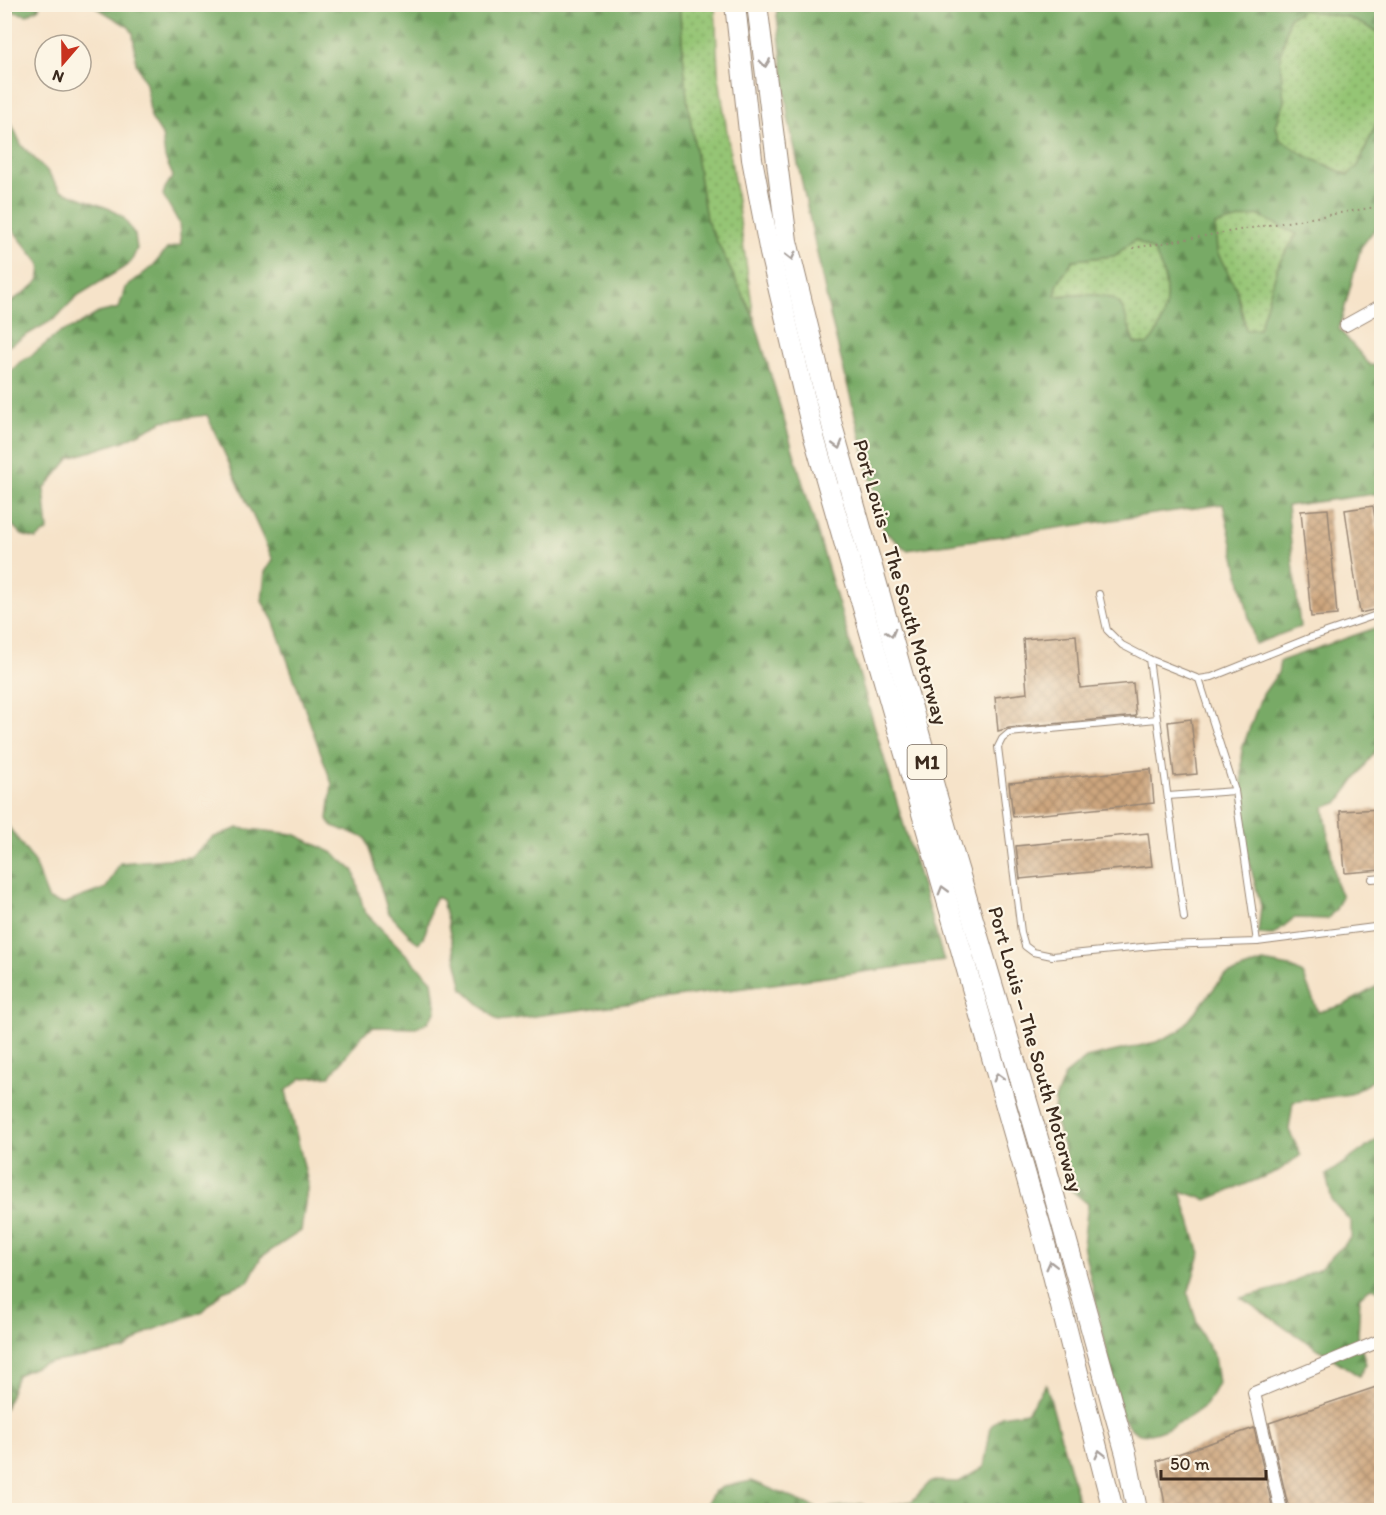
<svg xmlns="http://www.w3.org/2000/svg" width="1386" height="1515" viewBox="0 0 1386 1515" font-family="Itim,sans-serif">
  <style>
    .grass { fill: url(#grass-dots); stroke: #687849; stroke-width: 1.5 }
    .forest { fill: url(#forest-firs); stroke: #5a6a42; stroke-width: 1.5; fill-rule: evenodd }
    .building { fill: url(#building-cross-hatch) }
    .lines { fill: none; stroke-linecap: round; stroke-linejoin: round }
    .service-casing { stroke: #988674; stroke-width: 8 }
    .minor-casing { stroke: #988674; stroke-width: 14 }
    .trunk-casing { stroke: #988674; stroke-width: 22 }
    .path { stroke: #988674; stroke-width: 2; stroke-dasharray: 1.5 4.5; stroke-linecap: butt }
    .service { stroke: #fff; stroke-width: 6 }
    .minor { stroke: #fff; stroke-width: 12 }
    .trunk { stroke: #fff; stroke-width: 20 }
    .oneway { stroke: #a79f9a }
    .labels { text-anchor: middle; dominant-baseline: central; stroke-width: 4.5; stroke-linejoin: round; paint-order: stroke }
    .shield { fill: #fcf5e5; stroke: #75675a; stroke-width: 1.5 }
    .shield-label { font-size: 20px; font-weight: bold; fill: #3b2a1e }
    .street-label { font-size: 21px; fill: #3b2a1e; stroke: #fcf5e5 }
  </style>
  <defs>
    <pattern id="grass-dots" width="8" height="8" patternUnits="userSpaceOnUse" patternTransform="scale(1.5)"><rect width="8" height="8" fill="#95c574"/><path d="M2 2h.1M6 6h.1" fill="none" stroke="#7ba05f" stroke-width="1.8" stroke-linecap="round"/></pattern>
    <pattern id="forest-firs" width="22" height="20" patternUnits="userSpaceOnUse" patternTransform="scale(1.5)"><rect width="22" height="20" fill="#78aa66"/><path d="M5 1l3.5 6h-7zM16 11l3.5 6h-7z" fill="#648b53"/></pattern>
    <pattern id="building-cross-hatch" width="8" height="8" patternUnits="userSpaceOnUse" patternTransform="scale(1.5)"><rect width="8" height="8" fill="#cda67e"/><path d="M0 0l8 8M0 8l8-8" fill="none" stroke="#a88767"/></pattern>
  </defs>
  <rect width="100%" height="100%" fill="#fcf5e5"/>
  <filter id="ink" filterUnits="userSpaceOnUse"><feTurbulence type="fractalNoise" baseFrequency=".0167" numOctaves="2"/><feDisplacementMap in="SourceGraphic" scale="12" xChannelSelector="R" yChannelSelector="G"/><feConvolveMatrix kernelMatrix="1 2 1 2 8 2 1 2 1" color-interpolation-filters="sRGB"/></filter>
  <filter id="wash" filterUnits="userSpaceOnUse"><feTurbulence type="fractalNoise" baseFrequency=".008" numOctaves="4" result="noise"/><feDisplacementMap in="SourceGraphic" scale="24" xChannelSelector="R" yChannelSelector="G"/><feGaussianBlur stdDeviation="1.35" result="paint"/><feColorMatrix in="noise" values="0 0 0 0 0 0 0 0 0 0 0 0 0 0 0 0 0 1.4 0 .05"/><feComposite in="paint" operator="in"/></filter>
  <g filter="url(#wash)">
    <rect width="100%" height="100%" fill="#f6e3c9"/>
    <!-- grass -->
    <g class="grass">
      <polygon points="679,5 715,5 718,70 754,318 706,219 687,98"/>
      <polygon points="1303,10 1347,17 1381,33 1381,111 1358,166 1348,175 1304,155 1280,139 1276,126 1284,101 1280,59 1289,17"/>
      <polygon points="1257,215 1297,234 1279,263 1259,329 1246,330 1236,288 1217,252 1215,225"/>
      <path d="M 1135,240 L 1154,250 C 1158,261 1164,272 1165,282 C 1169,305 1163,329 1148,345 L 1134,343 C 1130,332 1127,318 1122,307 C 1112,290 1072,294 1055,296 L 1058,283 L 1073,260 L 1114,256 Z"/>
    </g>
    <!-- forest -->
    <g class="forest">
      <polygon points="4,5 5,4 40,5 39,8 27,15 5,10"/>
      <path d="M 95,5 L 679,5 L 687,98 L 706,219 L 754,318 L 944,961 L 498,1021 L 463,989 L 442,900 L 436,897 C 426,910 431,931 419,943 L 413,939 L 388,912 L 366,838 L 332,826 L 328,819 L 332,784 L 273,620 L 262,601 L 265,572 L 273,560 L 207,415 L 163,421 L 124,441 L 70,458 L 44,489 L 48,530 L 36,539 L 22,535 L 5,518 L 5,377 L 20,362 L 32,355 L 59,333 L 79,325 L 98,313 L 119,308 L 125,288 L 153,266 L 167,249 L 181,245 L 179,223 L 163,195 L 165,188 L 173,176 L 165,158 L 162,135 L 151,118 L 146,84 L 136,63 L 133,33 L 129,27 L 97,8 Z"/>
      <path d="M 776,5 L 1381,5 L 1381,33 L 1347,17 L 1303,10 L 1289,17 L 1280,59 L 1284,101 L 1276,126 L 1280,139 L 1304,155 L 1348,175 L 1358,166 L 1382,111 L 1381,221 L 1361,247 L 1339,329 L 1370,365 L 1381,366 L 1381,493 L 1287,506 L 1300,627 L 1255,644 L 1223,504 L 907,550 L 884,531 L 831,319 L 788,117 ZM 1257,215 L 1297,234 L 1279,263 L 1259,329 L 1246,330 L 1236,288 L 1217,252 L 1215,225 ZM 1135,240 L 1154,251 C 1158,261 1164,272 1165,282 C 1169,304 1163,329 1147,345 L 1134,343 C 1130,332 1127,318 1122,307 C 1111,289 1072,296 1055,296 L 1058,283 L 1073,260 L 1114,256 Z"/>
      <path d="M 4,116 L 13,127 L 22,146 L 47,171 L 60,190 L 110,209 L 123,217 L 135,235 L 137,249 L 131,262 L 125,267 L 77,296 L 56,318 L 5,348 C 4,337 1,320 6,310 C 15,290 45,292 40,264 L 5,220 Z"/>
      <polygon points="1381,626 1381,744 1379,746 1338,803 1324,807 1336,884 1342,896 1336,909 1327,919 1294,918 1273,935 1258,934 1261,906 1242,835 1242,749 1261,697 1278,673 1280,661"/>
      <polygon points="5,822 33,860 49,900 63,904 106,888 120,863 191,857 212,838 238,828 294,834 333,853 354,871 364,911 432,981 436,1010 428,1022 416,1028 374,1027 364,1033 330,1076 302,1078 286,1091 308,1183 301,1231 261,1257 248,1282 223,1291 203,1311 148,1332 124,1350 42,1364 17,1375 5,1409"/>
      <path d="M 1263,962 L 1290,967 L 1303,974 L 1318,1012 L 1344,1005 L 1381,984 L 1381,1076 L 1350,1094 L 1293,1102 L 1289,1130 L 1301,1155 L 1278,1171 L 1207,1200 L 1181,1191 L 1200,1254 L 1188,1294 L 1200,1332 L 1214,1356 L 1218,1383 C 1214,1391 1209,1401 1203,1407 C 1192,1417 1155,1438 1140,1434 C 1131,1431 1126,1422 1121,1414 L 1083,1245 L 1088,1204 L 1066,1186 L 1065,1154 L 1054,1115 L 1055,1100 L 1065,1075 L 1086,1058 L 1156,1042 L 1180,1031 L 1224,976 Z"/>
      <polygon points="1381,1137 1381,1290 1371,1288 1360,1296 1358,1336 1366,1364 1359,1376 1241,1298 1282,1287 1320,1268 1351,1238 1351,1222 1332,1201 1326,1175"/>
      <polygon points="1046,1384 1081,1510 702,1510 714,1492 725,1486 752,1481 819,1509 861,1504 873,1509 912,1501 931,1481 959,1482 984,1467 991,1426 1001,1416 1027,1412"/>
    </g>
    <g id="blocks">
      <!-- building -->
      <g class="building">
        <polygon points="1373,506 1382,562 1382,608 1360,613 1345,510"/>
        <polygon points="1328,509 1337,615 1311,617 1301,511"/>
        <polygon points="1076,635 1080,688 1133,683 1136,716 1009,728 998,731 995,697 1027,693 1023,639"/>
        <polygon points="1191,719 1197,774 1174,776 1168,722"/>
        <polygon points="1151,769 1154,803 1013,817 1009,783"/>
        <polygon points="1382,809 1382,870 1345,873 1340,811"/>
        <polygon points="1148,833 1152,866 1020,879 1016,846"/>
        <polygon points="1382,1385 1382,1510 1289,1510 1269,1423"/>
        <polygon points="1254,1428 1273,1510 1166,1510 1157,1461"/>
      </g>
    </g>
  </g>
  <g filter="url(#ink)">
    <use href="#blocks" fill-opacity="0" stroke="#988674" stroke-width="1.5"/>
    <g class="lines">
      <!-- service casing -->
      <g class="service-casing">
        <g id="service">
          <polyline points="1099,594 1107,630 1122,645 1149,659 1199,679 1212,677 1309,638 1382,613"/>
          <polyline points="1149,659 1184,918"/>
          <polyline points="1199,679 1235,791 1257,942"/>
          <polyline points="1157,719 1009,733 1002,739 998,747 1021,932 1025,946 1033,952 1052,956 1162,945 1257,942 1382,926"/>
          <polyline points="1168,796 1235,791"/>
          <polyline points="1372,879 1382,878"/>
        </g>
      </g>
      <!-- minor casing -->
      <g class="minor-casing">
        <g id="minor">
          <polyline points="1346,325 1382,305"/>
          <polyline points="1281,1510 1254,1393 1382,1340"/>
        </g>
      </g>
      <!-- trunk casing -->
      <g class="trunk-casing">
        <g id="trunk">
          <polyline points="735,4 752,159 770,253 814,437 1041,1228 1113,1510"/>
          <polyline points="757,4 787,241 833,429 947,832 1042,1152 1126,1454 1137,1510"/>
        </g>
      </g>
      <!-- path -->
      <polyline class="path" points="1133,248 1382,206"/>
      <!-- service -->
      <use href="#service" class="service"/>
      <!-- minor -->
      <use href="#minor" class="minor"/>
      <!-- trunk -->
      <use href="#trunk" class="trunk"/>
    </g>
    <!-- one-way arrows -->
    <defs><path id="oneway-chevron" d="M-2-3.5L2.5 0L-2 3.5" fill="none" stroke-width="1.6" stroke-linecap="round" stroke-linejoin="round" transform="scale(1.5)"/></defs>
    <g class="oneway">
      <use href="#oneway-chevron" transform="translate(765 63) rotate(83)"/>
      <use href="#oneway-chevron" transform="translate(791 256) rotate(76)"/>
      <use href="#oneway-chevron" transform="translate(838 445) rotate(74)"/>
      <use href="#oneway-chevron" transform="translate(891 633) rotate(74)"/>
      <use href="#oneway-chevron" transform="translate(943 890) rotate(-106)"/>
      <use href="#oneway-chevron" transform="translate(998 1077) rotate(-106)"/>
      <use href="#oneway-chevron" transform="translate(1051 1265) rotate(-104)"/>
      <use href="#oneway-chevron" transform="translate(1100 1454) rotate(-104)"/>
    </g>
  </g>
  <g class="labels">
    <!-- shield labels -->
    <rect class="shield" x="907.5" y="745" width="39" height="34" rx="4.5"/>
    <g class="shield-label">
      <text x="927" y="762">M1</text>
    </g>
    <!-- street labels -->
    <g class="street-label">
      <text transform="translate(901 582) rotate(74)">Port Louis – The South Motorway</text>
      <text transform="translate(1036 1049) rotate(74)">Port Louis – The South Motorway</text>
    </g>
  </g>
  <!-- margin -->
  <rect width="1386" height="1515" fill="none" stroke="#fcf5e5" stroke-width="24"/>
  <!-- north arrow -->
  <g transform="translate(63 63) rotate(200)"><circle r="28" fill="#fcf5e5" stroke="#afa495" stroke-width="1.5"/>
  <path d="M0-4.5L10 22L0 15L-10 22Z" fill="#c8321e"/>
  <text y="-9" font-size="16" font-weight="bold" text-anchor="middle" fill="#3b2a1e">N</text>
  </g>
  <!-- scale -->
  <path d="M1161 1470v9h105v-9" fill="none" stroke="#3b2a1e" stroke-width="3"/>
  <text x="1170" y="1470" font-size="18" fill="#3b2a1e" stroke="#fcf5e5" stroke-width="4.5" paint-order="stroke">50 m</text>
</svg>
